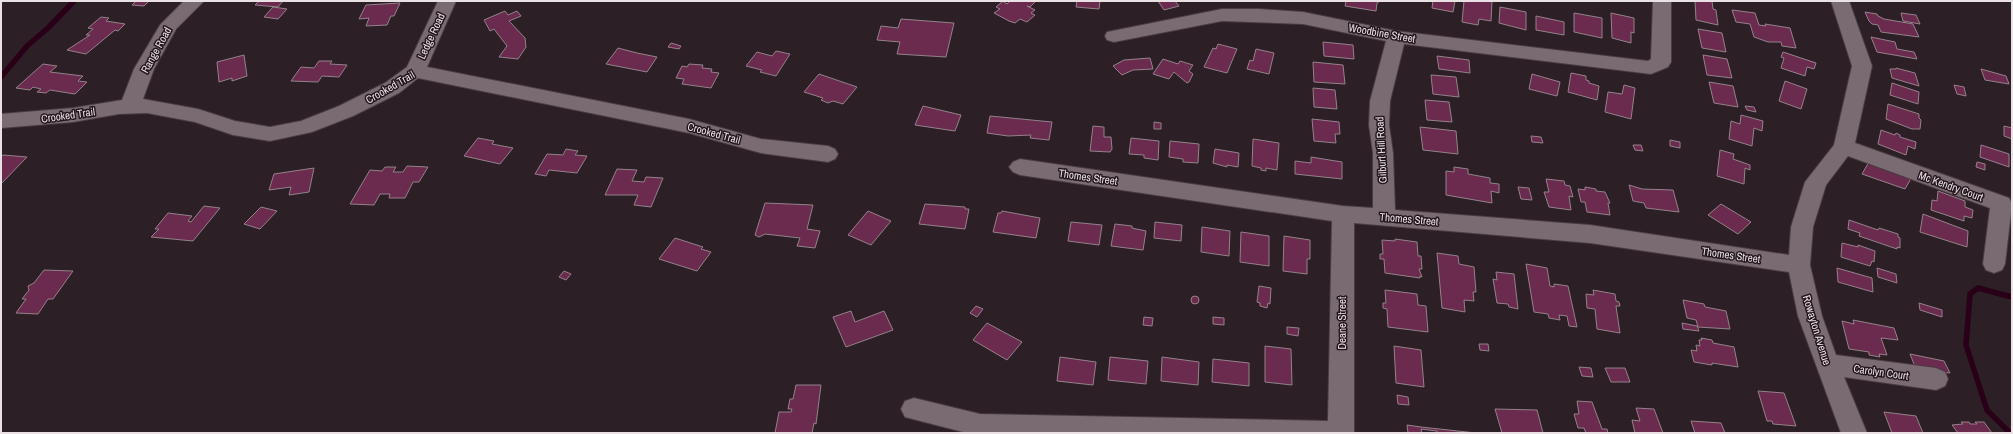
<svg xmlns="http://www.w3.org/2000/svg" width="2013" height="434" viewBox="0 0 2013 434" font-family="'Archivo Narrow',sans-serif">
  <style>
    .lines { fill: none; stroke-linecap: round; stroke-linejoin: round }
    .stream { stroke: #2a0018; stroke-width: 5.5 }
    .building { fill: #6b2b4e; stroke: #93828a }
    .minor-casing { stroke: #473d42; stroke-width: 2 }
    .minor { fill: #7a6a71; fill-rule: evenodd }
    .labels { text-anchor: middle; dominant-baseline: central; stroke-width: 3; stroke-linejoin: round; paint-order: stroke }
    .street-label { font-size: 11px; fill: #eae1e5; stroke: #22161c }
  </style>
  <rect width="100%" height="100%" fill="#2c1f25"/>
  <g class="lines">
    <!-- stream -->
    <g class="stream">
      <polyline points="1,77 27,46 49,27 74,1"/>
      <polyline points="2010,433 1987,410 1966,345 1970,294 1978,288 2012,297"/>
    </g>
  </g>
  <!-- building -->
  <g class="building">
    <polygon points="136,1 149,1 144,6 132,5"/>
    <polygon points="259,1 283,1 278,7 255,5"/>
    <polygon points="1003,1 1007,4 1010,1 1034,1 1035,2 1030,7 1027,6 1035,10 1031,13 1035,15 1027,22 1020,19 1015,23 1009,21 994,13 1000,9 996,7"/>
    <polygon points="1077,1 1100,1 1099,9 1076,7"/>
    <polygon points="1158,1 1177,1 1175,1 1179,6 1164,10"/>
    <polygon points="1346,1 1380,1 1377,3 1376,11 1345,6"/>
    <polygon points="1433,1 1455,1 1453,12 1432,8"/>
    <polygon points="1464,1 1492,1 1491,21 1479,19 1478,25 1462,22"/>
    <polygon points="1695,1 1712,1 1713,9 1716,10 1718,25 1696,20"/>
    <polygon points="400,3 394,16 391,16 387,25 366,26 369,18 359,19 366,5"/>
    <polygon points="273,7 287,9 278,19 264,17"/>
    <polygon points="1500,7 1526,12 1526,30 1499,23"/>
    <polygon points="1732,10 1755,13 1759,25 1766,26 1765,24 1790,28 1796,48 1782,46 1781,42 1768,42 1754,37 1750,24 1736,22"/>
    <polygon points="505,11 508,15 517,11 521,16 509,21 525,38 526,47 518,59 499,57 507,46 494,29 490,31 484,20"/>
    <polygon points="1865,12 1877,14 1878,16 1884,19 1913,24 1919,37 1881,32 1878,25 1872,24 1869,21"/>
    <polygon points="1574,13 1602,18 1602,38 1574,32"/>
    <polygon points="1611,13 1634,18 1634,33 1631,32 1631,43 1612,38"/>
    <polygon points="1901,13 1916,15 1920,24 1903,21"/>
    <polygon points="1536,16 1564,22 1564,35 1536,30"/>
    <polygon points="101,17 109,18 106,21 125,24 118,31 115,30 86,54 67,50 90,35 86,35 93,29 88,28"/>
    <polygon points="901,19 954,23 946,57 897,54 900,42 877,40 881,26 898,28"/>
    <polygon points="1698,29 1722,33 1726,52 1702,48"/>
    <polygon points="1871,37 1895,42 1897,49 1914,52 1917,59 1877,52"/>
    <polygon points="1323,42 1353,45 1354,59 1324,56"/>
    <polygon points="671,43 681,46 679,49 668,47"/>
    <polygon points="1218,44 1237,49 1227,73 1204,67 1213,48 1216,49"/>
    <polygon points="618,48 637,53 657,57 647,72 606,64"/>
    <polygon points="1256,49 1274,53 1269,74 1247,69 1250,60 1253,61"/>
    <polygon points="776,51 790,54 776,76 760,72 762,70 746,66 757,52 772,56"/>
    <polygon points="1783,52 1816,63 1814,69 1807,67 1805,76 1781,68 1784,58 1781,57"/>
    <polygon points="244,55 247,76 232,81 232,78 219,82 217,62"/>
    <polygon points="1703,55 1727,59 1732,78 1707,75"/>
    <polygon points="1437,56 1469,60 1470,73 1439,69"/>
    <polygon points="1150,58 1153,69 1133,70 1122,75 1113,66 1124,60"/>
    <polygon points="1163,59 1178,64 1180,61 1193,65 1189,71 1193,74 1189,82 1187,83 1174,72 1169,79 1153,74"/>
    <polygon points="319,61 332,61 330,64 347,65 339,77 322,76 318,82 291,81 301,67 314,68"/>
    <polygon points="1313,62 1343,65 1345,84 1314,82"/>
    <polygon points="43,64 57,66 50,72 83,76 78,81 87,82 75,94 50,90 46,93 37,92 41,89 33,87 30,90 16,88"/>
    <polygon points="689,64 703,65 702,68 712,69 711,72 719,73 711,88 682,84 684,79 676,78 682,66 687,67"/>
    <polygon points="1896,68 1915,73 1919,86 1892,78 1890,69 1896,69"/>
    <polygon points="1981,69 2006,76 2009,84 1985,80"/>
    <polygon points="1571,73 1586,76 1586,80 1589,81 1589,83 1599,86 1597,100 1568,92"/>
    <polygon points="819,74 857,87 843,104 833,101 828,103 821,100 823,98 804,92"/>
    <polygon points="1532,74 1560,82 1557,96 1529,89"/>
    <polygon points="1431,75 1456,77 1459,97 1433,94"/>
    <polygon points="1785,81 1807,89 1801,109 1779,101"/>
    <polygon points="1709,82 1733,86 1738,107 1714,103"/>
    <polygon points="1892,83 1919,92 1918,104 1890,95"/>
    <polygon points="1624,85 1635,88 1631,119 1605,112 1608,92 1622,94"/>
    <polygon points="1954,85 1964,87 1966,96 1957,94"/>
    <polygon points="1313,88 1335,90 1337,109 1314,107"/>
    <polygon points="1425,100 1449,102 1452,122 1427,120"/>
    <polygon points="1888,104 1919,114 1919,118 1921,120 1920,129 1912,129 1886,119"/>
    <polygon points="923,106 961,115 955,131 915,125"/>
    <polygon points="1745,106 1754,107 1756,112 1747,110"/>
    <polygon points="1741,115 1763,121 1762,131 1754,128 1752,146 1729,139 1731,121 1740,124"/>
    <polygon points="990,116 1052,122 1049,140 1030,138 1031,135 1008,136 987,133"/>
    <polygon points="1312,119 1339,122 1340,134 1335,134 1336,143 1314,141"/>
    <polygon points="1154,122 1161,123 1161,129 1154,129"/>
    <polygon points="1093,126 1104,127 1104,137 1111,137 1112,149 1110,152 1090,151"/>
    <polygon points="2004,126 2012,128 2012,139 2004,136"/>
    <polygon points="1420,127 1456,131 1458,154 1423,150"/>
    <polygon points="1881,130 1895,135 1896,133 1900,135 1900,137 1916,142 1915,149 1908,146 1906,155 1878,144"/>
    <polygon points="1531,136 1541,137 1543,143 1532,142"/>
    <polygon points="478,138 494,141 492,144 513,148 500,164 464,156"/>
    <polygon points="1131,138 1159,141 1158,160 1144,158 1144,155 1129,154"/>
    <polygon points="1253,139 1279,143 1277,170 1266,168 1266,171 1261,170 1261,168 1252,166"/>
    <polygon points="1670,140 1680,142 1680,148 1670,146"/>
    <polygon points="1170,141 1199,144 1198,163 1183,162 1183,159 1169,157"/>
    <polygon points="1633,145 1641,145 1643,151 1635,150"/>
    <polygon points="1981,145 2009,154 2009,167 1980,157"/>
    <polygon points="566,149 578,151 575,155 587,156 577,173 549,170 546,176 535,174 547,154 563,155"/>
    <polygon points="1215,149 1239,153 1238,167 1227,165 1227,167 1213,163"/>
    <polygon points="1720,150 1734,154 1733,159 1750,165 1750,170 1745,168 1744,184 1717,176"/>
    <polygon points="3,155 27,157 1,184 1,157"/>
    <polygon points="1311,157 1342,162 1342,179 1295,174 1295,161 1311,163"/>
    <polygon points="1870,160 1913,175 1905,189 1862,174"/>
    <polygon points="1977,162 1985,164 1985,170 1976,167"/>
    <polygon points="407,166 428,167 419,182 413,182 405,198 389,198 390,194 380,194 374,205 350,204 370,170 382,171 385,167 396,167 393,172 403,172"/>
    <polygon points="1454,167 1468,169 1468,174 1490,178 1490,183 1499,184 1499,193 1491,191 1492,203 1446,195 1446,171 1454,172"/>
    <polygon points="314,168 309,192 289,195 291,187 269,190 274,174"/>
    <polygon points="617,169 637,170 632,181 644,182 646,177 663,178 651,207 634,205 638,195 605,195"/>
    <polygon points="1546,179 1564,181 1565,185 1570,186 1573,197 1569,196 1571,210 1549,207 1544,192 1549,192"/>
    <polygon points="1629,185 1642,189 1673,190 1679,212 1646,208 1644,203 1633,201"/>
    <polygon points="1518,187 1529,188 1532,200 1521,199"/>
    <polygon points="1585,187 1596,189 1596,191 1605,192 1610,203 1608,203 1610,215 1587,212 1585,202 1581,202 1578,189 1585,190"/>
    <polygon points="1938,191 1965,201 1965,207 1973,210 1972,218 1964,216 1964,221 1931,210 1932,200 1937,201"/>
    <polygon points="765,203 813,205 807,229 820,231 815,248 797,246 800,238 765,234 759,237 755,235"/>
    <polygon points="925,204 965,207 965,209 969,209 965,229 919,224"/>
    <polygon points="1721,204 1751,222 1738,234 1708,215"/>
    <polygon points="204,206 220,208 193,241 151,237 159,229 155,229 168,213 192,216 188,221 191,222"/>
    <polygon points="261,207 277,211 260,229 244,224"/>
    <polygon points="868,211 891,221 871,245 848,235"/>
    <polygon points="1002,211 1040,218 1036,238 993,232 998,213 1001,213"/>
    <polygon points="1923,214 1968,231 1967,247 1920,232"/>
    <polygon points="1849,220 1878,230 1879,228 1898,234 1898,237 1900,238 1900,248 1897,247 1897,249 1859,236 1860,233 1848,229"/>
    <polygon points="1071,222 1102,225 1099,245 1068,241"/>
    <polygon points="1155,222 1182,225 1181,241 1154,238"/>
    <polygon points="1115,224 1132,226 1132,228 1146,231 1143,250 1111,246"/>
    <polygon points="1202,227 1230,231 1229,256 1201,252"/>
    <polygon points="1241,232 1269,236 1269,266 1240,262"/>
    <polygon points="1284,236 1310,240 1310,259 1307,259 1307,274 1283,271"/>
    <polygon points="675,238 703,247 701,249 711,252 697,271 659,259"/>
    <polygon points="1395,239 1417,242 1418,256 1421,256 1422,269 1419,269 1422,277 1420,276 1420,278 1385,273 1384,259 1380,259 1380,254 1383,254 1382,240 1395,241"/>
    <polygon points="1842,243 1858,247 1858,245 1875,251 1874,262 1872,261 1870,266 1841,257"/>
    <polygon points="1437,253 1458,256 1459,264 1474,267 1476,292 1473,292 1474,301 1464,300 1465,312 1442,308"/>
    <polygon points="1526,264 1547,268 1550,286 1554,287 1554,284 1568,286 1577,327 1569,326 1567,316 1559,315 1560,320 1549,318 1548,314 1534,312"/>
    <polygon points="1837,268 1872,278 1873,292 1838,282"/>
    <polygon points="1877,268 1896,274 1897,283 1878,277"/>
    <polygon points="44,270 73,271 53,299 48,299 38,314 16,313 26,299 22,299 29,290 28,286 34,283"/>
    <polygon points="564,271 571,274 566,280 559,277"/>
    <polygon points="1496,272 1514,274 1518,309 1509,307 1508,304 1497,303 1493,279 1497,280"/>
    <polygon points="1259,286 1271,288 1270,304 1268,303 1267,308 1260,306 1260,303 1257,302"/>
    <polygon points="1385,290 1417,294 1418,305 1426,306 1428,332 1388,327 1387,309 1383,308 1383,303 1386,303"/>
    <polygon points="1593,290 1615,294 1616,301 1619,302 1620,306 1616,306 1620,333 1597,329 1595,309 1587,308 1586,294 1594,295"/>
    <circle cx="1195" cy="300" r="4"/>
    <polygon points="1683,300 1704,304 1705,307 1726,311 1730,329 1698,327 1696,320 1687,318"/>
    <polygon points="1919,303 1942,310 1942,317 1920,310"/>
    <polygon points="976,306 983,309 977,317 970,313"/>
    <polygon points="851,311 855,322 884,311 893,330 846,347 833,317"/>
    <polygon points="1144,317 1153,318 1152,326 1143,325"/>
    <polygon points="1213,317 1224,318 1224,325 1213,324"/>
    <polygon points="1853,320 1894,328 1898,340 1881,338 1887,355 1879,354 1880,357 1869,355 1869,352 1849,349 1842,321 1854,324"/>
    <polygon points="987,323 1022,342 1007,360 973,340"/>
    <polygon points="1682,323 1697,326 1699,331 1683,329"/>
    <polygon points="1287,327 1299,328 1298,336 1287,334"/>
    <polygon points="1701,338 1712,340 1713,343 1734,347 1738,367 1712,363 1712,365 1694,362 1691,350 1697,351 1696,345 1700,346 1699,340 1702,340"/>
    <polygon points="1479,344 1488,344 1489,351 1480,350"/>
    <polygon points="1265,346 1291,349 1292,385 1265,382"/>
    <polygon points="1394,346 1421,350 1424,387 1396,383"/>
    <polygon points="1910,354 1944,361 1950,373 1916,369"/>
    <polygon points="1060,357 1096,362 1093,385 1057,381"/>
    <polygon points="1110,357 1148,361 1146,384 1108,380"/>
    <polygon points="1162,357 1199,362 1198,385 1161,381"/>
    <polygon points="1213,359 1249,363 1249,386 1212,382"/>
    <polygon points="1579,367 1591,368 1593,377 1582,376"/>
    <polygon points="1605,368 1625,368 1630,382 1611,382"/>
    <polygon points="796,385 821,385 816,424 814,423 812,433 775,433 779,412 791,412 792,409 788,409 790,399 793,399"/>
    <polygon points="1758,391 1784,393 1796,426 1773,424 1772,421 1767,421"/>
    <polygon points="1397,395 1408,397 1409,405 1398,404"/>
    <polygon points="1577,401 1592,402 1602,429 1607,429 1608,433 1586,433 1584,428 1578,428 1574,414 1579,414"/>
    <polygon points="1636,408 1654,409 1663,433 1635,433 1632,420 1640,421"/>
    <polygon points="1495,409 1537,410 1543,433 1502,433"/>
    <polygon points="1884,412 1916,416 1923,433 1892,433"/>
    <polygon points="1691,421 1721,423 1725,433 1695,433"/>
    <polygon points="1961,422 1969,422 1970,424 1977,424 1975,422 1984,422 1992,433 1958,433 1952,425 1963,424"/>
    <polygon points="1407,425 1421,427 1476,433 1437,433 1437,431 1421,429 1422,433 1408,433"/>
  </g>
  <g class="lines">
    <!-- minor casing -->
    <g class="minor-casing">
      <g id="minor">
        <polygon points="184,1 204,1 176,29 154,69 143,99 198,109 235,121 270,127 301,121 339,106 385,83 407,67 438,1 456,1 427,67 689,119 761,139 828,146 835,149 838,154 835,159 828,162 761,153 689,133 418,78 399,93 353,116 312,132 270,141 233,135 195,122 147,113 119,114 73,122 1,128 1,114 73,108 122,100 134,69 160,25"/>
        <polygon points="1653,1 1671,1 1671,62 1668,67 1651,74 1404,44 1390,101 1389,125 1393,153 1395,210 1590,225 1789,255 1791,227 1805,182 1834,145 1852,66 1831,1 1849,1 1872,66 1855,143 2009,198 2012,204 2005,264 2002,270 1994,273 1986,270 1983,264 1990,208 1848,156 1826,185 1813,227 1810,265 1822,316 1836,355 1936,368 1945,372 1948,379 1945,386 1936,390 1844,377 1867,433 1841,433 1798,316 1789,272 1590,243 1354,223 1354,433 967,433 905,417 901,409 905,401 914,398 980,414 1328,421 1332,221 1020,175 1013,172 1009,167 1013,162 1020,159 1343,206 1373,208 1373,153 1369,125 1370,101 1386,41 1303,24 1222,21 1114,42 1107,40 1105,36 1107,32 1222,9 1259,9 1303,12 1396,31 1648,61 1651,59"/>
      </g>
    </g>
    <!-- minor -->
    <use href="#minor" class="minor"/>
  </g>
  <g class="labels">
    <!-- street labels -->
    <g class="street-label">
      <text transform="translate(1382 33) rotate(10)">Woodbine Street</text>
      <text transform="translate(431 36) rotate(-65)">Ledge Road</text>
      <text transform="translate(156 50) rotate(-61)">Range Road</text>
      <text transform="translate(390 87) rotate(-30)">Crooked Trail</text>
      <text transform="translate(68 115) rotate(-8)">Crooked Trail</text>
      <text transform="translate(714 133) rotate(15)">Crooked Trail</text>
      <text transform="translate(1381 150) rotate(-93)">Gilburt Hill Road</text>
      <text transform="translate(1088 177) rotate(8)">Thomes Street</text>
      <text transform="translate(1951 186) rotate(20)">Mc Kendry Court</text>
      <text transform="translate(1409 219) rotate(5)">Thomes Street</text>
      <text transform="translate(1731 255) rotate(8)">Thomes Street</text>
      <text transform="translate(1342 323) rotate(-90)">Deane Street</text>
      <text transform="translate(1817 330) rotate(73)">Rowayton Avenue</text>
      <text transform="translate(1881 372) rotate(8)">Carolyn Court</text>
    </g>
  </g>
  <!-- border -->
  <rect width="2013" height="434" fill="none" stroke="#eae1e5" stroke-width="4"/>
</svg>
